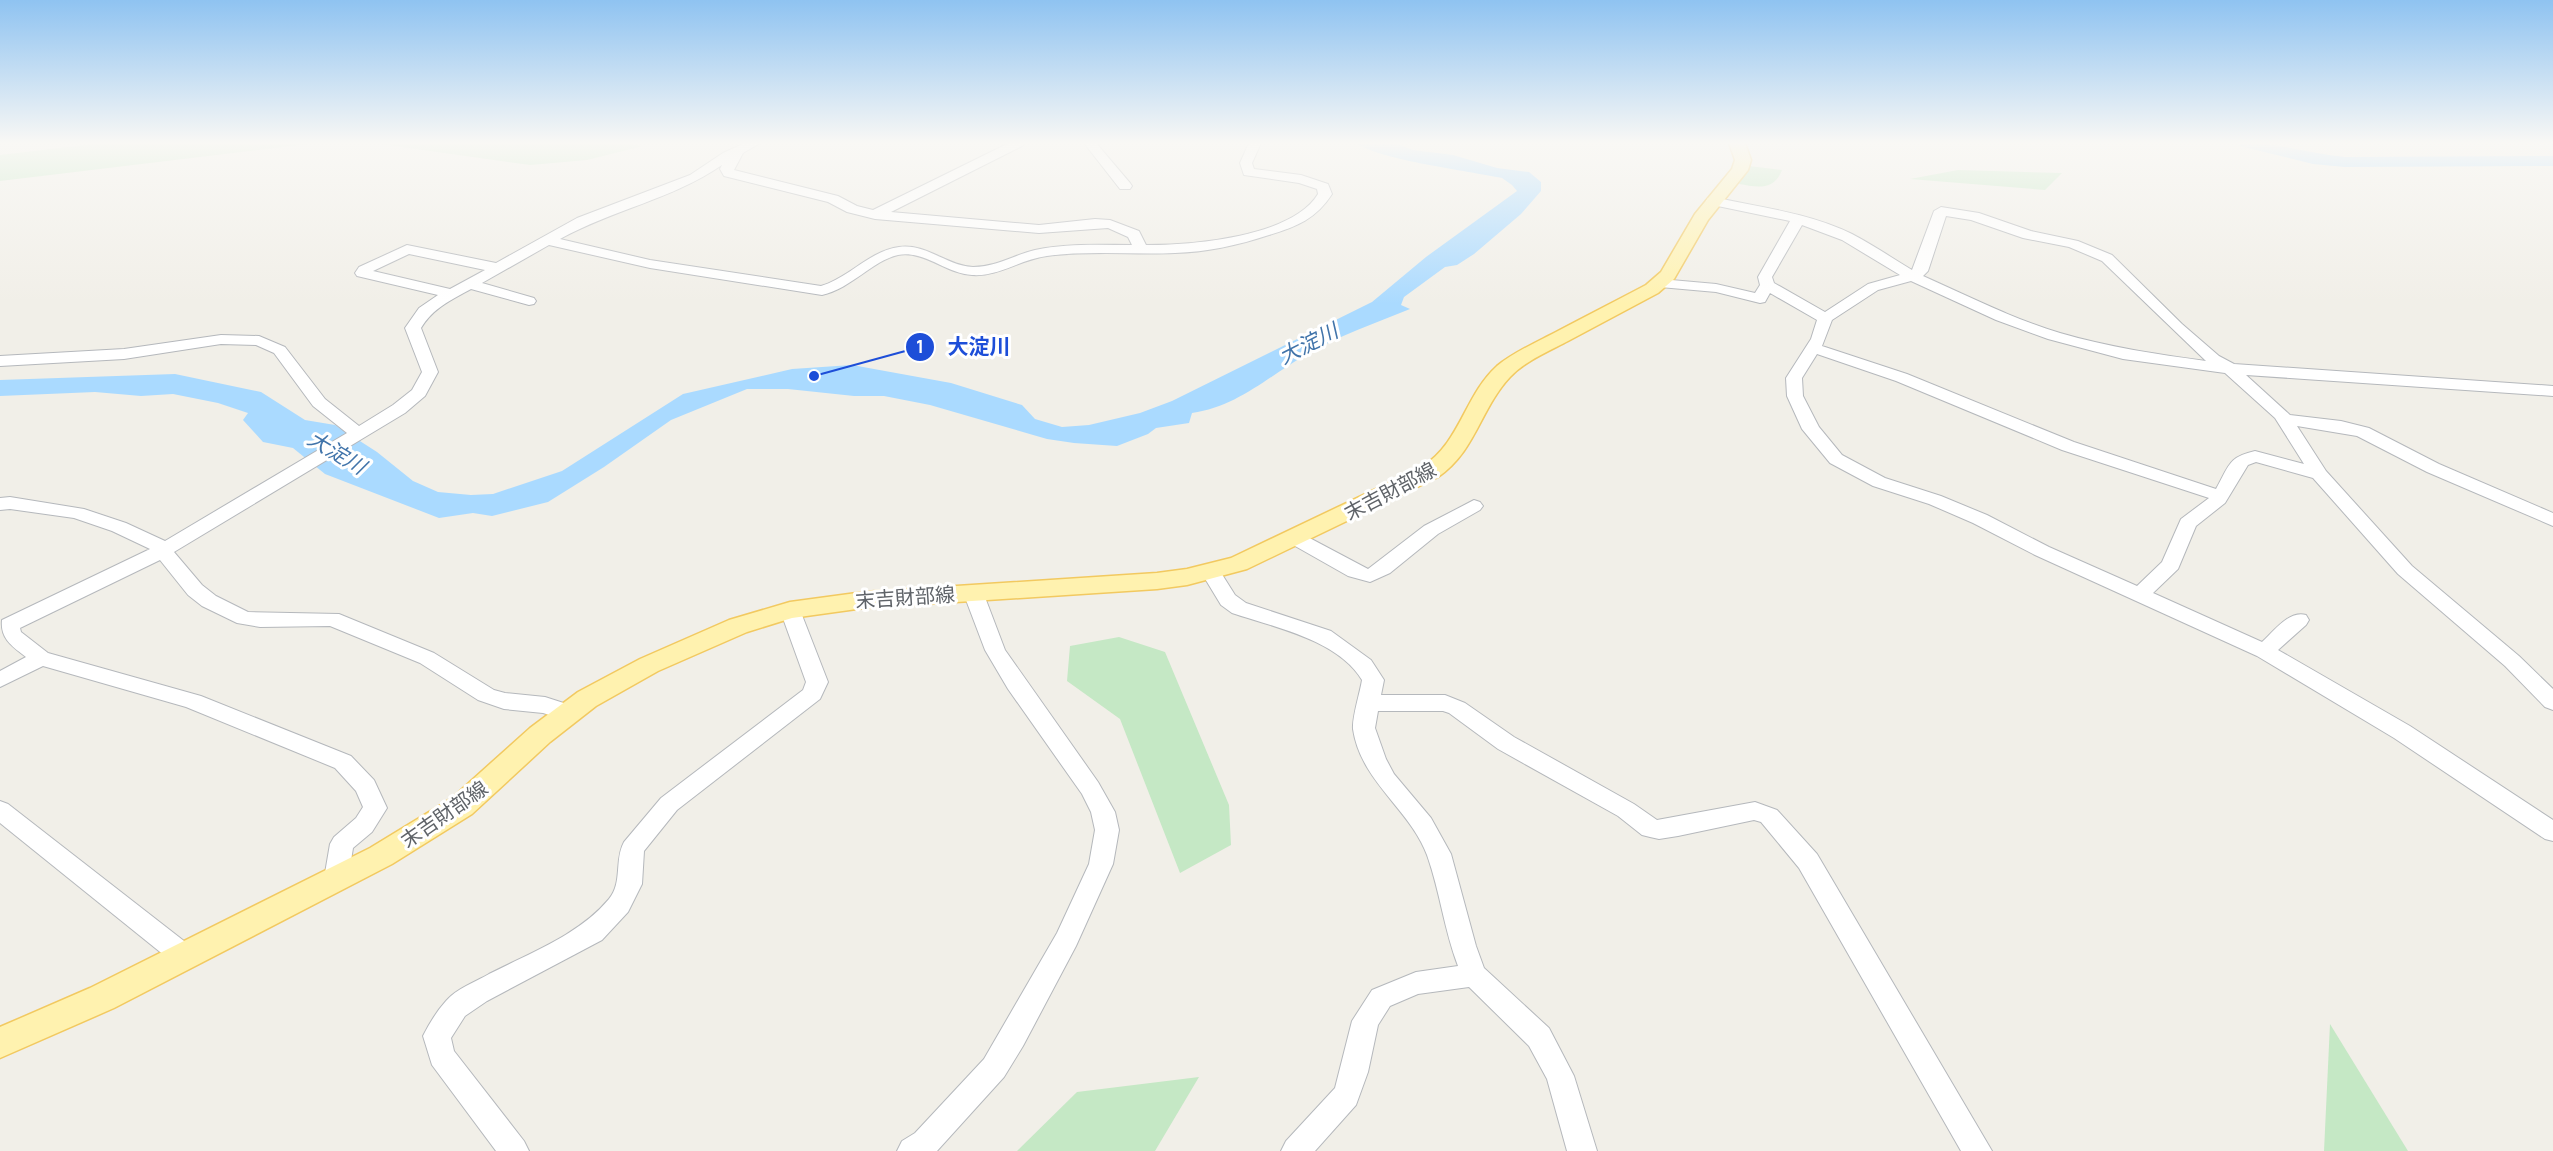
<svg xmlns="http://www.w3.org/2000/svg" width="2553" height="1151" viewBox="0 0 2553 1151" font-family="Manrope,'Noto Sans JP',sans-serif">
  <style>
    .green { fill: #c5e8c5 }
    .water { fill: #aadaff }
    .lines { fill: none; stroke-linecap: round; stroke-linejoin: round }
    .river { fill: #aadaff; fill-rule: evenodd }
    .minor-casing { stroke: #b5b8bc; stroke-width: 2 }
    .major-casing { stroke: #f2c960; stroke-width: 3 }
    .minor { fill: #fff; fill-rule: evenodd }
    .major { fill: #fff2af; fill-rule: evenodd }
    .labels { text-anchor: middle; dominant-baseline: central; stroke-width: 6; stroke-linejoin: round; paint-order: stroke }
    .street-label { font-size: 20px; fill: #5f6368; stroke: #fff }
    .water-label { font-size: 21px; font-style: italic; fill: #4174aa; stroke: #fff }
    .leader { fill: none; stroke: #1d4ed8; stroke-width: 2 }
    .callout-dot { fill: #1d4ed8; stroke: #fff; stroke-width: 2 }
    .mark-label { font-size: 18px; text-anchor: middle; font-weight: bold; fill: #fff }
    .callout-label { font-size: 21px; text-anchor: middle; font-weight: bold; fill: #1d4ed8; stroke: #fff; stroke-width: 6; stroke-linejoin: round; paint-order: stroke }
  </style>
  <rect width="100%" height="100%" fill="#f1efe8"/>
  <!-- green -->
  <g class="green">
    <polygon points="101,143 317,143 0,181 0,155"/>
    <polygon points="373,143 619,143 643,146 587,160 530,165"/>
    <path d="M 1749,166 L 1782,170 C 1774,191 1757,187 1739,184 Z"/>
    <polygon points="1958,170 2062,173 2045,190 1910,179"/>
    <polygon points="1119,637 1165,652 1229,805 1231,845 1180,873 1120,719 1067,681 1070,646"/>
    <polygon points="2330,1024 2408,1151 2324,1151"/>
    <polygon points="1199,1077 1155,1151 1017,1151 1077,1092"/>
  </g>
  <!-- water -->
  <path class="water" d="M 1356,143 L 1395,143 L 1413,150 L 1453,155 L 1497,168 L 1529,172 L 1541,182 L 1541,191 L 1521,214 L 1474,254 L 1457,265 L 1445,267 L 1404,297 L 1401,305 L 1410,309 C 1375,323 1339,336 1307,354 C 1269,376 1237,407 1192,413 L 1189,423 L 1156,428 L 1148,434 L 1117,446 L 1074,443 L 1047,439 L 930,405 L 884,396 L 854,396 L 788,389 L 747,389 L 671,420 L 604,467 L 548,502 L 492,516 L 473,513 L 439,518 L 325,474 L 293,448 L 263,442 L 243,420 L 248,413 L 218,403 L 173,394 L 141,396 L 95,392 L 0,396 L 0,380 L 175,374 L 261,392 L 305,420 L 335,425 L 377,452 L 413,481 L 438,492 L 471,495 L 493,494 L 562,471 L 683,394 L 792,369 L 852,365 L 951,383 L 1022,405 L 1035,419 L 1062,427 L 1089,425 L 1140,413 L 1172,401 L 1372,302 L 1426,257 L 1517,191 L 1512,185 L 1502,178 C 1469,171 1380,160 1356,143 Z"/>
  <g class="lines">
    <!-- river -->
    <path class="river" d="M 2238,143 C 2273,141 2309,154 2345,157 L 2553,156 L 2553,166 L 2345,167 L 2313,164 L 2240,146 Z"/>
    <!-- minor casing -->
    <g class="minor-casing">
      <g id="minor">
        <path d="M 745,143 L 760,143 L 743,153 L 734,170 L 838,196 L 857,206 L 873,210 L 1009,143 L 1024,143 L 1022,146 L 891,212 L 1039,225 L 1095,219 L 1110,220 L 1139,231 L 1146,245 C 1193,245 1292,237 1318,194 L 1317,189 L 1299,183 L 1244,175 L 1240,163 L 1249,143 L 1261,143 L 1252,163 L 1254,169 L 1301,175 L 1328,184 L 1332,194 C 1316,219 1296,227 1269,235 C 1239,245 1207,252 1175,253 C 1132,255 1090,250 1047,256 C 1021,259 999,277 972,275 C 947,274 924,250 898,255 C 872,261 852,288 822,295 L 650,268 L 549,245 L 482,283 L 534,298 L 536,301 L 534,304 L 529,305 L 471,289 C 451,300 433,308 421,328 L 438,372 L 425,396 L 405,413 L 174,552 L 202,585 L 216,596 L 248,612 L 339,614 L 434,653 L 494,690 L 505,693 L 545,697 L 576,707 L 579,713 L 576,719 L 568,721 L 543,713 L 504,709 L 478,700 L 420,663 L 330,626 L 260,627 L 237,623 L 202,606 L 188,595 L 160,560 L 20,628 L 21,632 L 48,653 L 201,696 L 351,756 L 374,780 L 387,808 L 372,832 L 353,848 L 348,879 L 345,886 L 336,889 L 327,886 L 324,879 L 330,844 L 334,837 L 356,818 L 363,807 L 356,791 L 335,768 L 186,707 L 43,666 L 0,687 L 0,671 L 26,657 C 13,647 0,639 2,620 L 150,549 L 112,531 L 74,518 L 10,509 L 0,510 L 0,498 L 10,497 L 84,509 L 126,523 L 165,541 L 347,433 L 313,406 L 274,353 L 256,345 L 221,344 L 124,359 L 0,366 L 0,356 L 124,349 L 221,335 L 259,336 L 285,347 L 325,399 L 359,426 L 393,405 L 412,390 L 422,372 L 405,328 L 419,308 L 438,295 L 357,276 L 355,273 L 359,267 L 407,245 L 496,263 L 577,218 L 690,175 L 723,153 ZM 722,165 L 720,169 L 724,176 L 828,202 L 847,212 L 875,219 L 1039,233 L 1108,228 L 1128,237 L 1132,245 C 1100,245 1067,243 1035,250 C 1014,255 996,267 973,267 C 947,266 926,243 899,247 C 869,251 849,278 821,286 L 650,260 L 560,239 C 612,210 673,199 722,165 ZM 409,254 L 485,270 L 450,289 L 373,271 Z"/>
        <polygon points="1084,143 1096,143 1130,183 1132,186 1130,189 1120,189"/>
        <path d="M 1713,197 C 1759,207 1809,213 1852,234 C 1873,245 1892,258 1912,270 L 1934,211 L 1941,207 L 1979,213 L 2031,231 L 2078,241 L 2112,255 L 2182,324 L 2219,356 L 2234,364 L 2553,386 L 2553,396 L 2246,375 L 2290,415 L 2341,421 L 2369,428 L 2439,464 L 2553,513 L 2553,526 L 2427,472 L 2357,436 L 2297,426 L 2326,471 L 2412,566 L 2519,656 L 2553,689 L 2553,710 L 2545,707 L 2505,666 L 2398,574 L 2313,478 L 2256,462 L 2248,465 L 2225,503 L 2196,526 L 2178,569 L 2153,593 L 2262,642 C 2274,631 2289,610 2306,615 L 2309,620 L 2306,625 L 2278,650 L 2410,726 L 2553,820 L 2553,841 L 2545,839 L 2394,738 L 2257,656 L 2035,555 L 1973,523 L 1929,504 L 1873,486 L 1830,463 L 1802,429 L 1787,396 L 1786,378 L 1811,339 L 1817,320 L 1770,293 L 1765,302 L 1760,303 L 1716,292 L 1660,287 L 1653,283 L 1660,279 L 1716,284 L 1755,293 L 1760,285 L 1758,277 L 1790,221 L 1708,204 L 1706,201 L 1708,198 ZM 1946,216 L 1971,220 L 2023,238 L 2069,247 L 2102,261 L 2206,361 C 2156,354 2108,347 2060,333 C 2013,319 1968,296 1923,276 L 1928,271 ZM 1802,225 L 1842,240 L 1900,275 L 1868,284 L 1825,312 L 1774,283 L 1772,277 ZM 1911,281 L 1996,320 L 2048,339 L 2123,359 L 2225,373 L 2275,418 L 2304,464 L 2255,451 C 2228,457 2229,466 2216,489 L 2074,442 L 1907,374 L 1822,346 L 1832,320 L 1878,290 ZM 1817,354 L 1896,381 L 2062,450 L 2209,498 L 2181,519 L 2162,562 L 2137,586 L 2049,547 L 1987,515 L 1941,496 L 1885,478 L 1842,455 L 1819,427 L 1803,396 L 1802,378 Z"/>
        <polygon points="1474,500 1480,502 1483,506 1480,510 1438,534 1390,573 1370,582 1348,576 1288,542 1286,538 1288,534 1302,534 1368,569 1424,526"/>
        <path d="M 1211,566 L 1218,568 L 1235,595 L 1246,603 L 1331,631 L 1371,660 L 1384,680 L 1381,695 L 1445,695 L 1465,703 L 1514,737 L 1634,804 L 1657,820 L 1755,802 L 1777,810 L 1817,854 L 1992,1151 L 1961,1151 L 1799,868 L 1761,822 L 1754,820 L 1678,836 L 1659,839 L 1650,837 L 1642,835 L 1618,816 L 1498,749 L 1449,713 L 1443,711 L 1378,711 L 1375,728 L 1386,759 L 1394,774 L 1431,818 L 1451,854 L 1476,946 L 1484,968 L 1549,1028 L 1574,1076 L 1597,1151 L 1567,1151 L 1547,1079 L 1529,1046 L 1469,987 L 1418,994 L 1390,1006 L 1378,1025 L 1368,1072 L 1356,1105 L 1315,1151 L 1281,1151 L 1286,1141 L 1335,1088 L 1352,1021 L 1372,990 L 1416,972 L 1458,966 C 1444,930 1440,891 1427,855 C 1410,809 1361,782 1353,729 C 1352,717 1360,693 1362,680 C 1338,640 1274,627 1232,613 L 1221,605 L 1201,572 L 1204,568 Z"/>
        <polygon points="973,586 980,587 983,592 1005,650 1098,782 1115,812 1119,830 1113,864 1076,946 1023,1046 1004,1077 937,1151 897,1151 902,1141 915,1133 984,1059 1057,933 1089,864 1095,830 1091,812 1082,794 1008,689 985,650 963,592 966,587"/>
        <path d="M 790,603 L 797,605 L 800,610 L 828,682 L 820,699 L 677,810 L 644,851 L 642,884 L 628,912 L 602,940 L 487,1001 L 465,1016 L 451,1038 L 454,1051 L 524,1141 L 529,1151 L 496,1151 L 432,1065 L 423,1036 C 429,1024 437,1011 446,1001 C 456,989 475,982 489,974 C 530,953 579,935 609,899 C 623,882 614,860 624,842 L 661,798 L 803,690 L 806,682 L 780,610 L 783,605 Z"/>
        <polygon points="0,801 8,804 193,948 197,956 193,964 184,967 175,964 0,823"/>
      </g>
    </g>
    <!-- major casing -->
    <g class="major-casing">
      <path id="major" d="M 1729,143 L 1745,143 L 1751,160 L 1748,170 L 1708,220 L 1674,279 L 1658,293 C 1628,309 1598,325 1568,341 C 1549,351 1525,361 1510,377 C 1480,409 1476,451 1438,477 L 1247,569 L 1187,585 L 1157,589 L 864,608 L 792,618 L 747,632 L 658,671 L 596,706 L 550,742 L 472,814 L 392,864 L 114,1008 L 0,1058 L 0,1027 L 90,988 L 370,848 L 452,798 L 530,728 L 578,692 L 640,659 L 729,620 L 790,602 L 864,592 L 1157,573 L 1187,569 L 1231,558 L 1422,467 C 1461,442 1464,396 1497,366 C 1514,352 1537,342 1556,332 C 1586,316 1616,301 1646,285 L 1661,272 L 1695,214 L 1732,169 L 1735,160 Z"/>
    </g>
    <!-- minor -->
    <use href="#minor" class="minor"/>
    <!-- major -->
    <use href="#major" class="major"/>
  </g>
  <!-- sky -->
  <linearGradient id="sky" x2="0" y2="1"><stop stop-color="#8fc3f1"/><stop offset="0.47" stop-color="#f9f8f5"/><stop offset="1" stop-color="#f9f8f5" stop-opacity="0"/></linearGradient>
  <rect width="2553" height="304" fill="url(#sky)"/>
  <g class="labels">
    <!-- street labels -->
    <g class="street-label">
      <text transform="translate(1390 491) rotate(-28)">末吉財部線</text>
      <text transform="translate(905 597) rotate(-4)">末吉財部線</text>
      <text transform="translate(444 814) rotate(-35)">末吉財部線</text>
    </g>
    <!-- water labels -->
    <g class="water-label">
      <text transform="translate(1308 343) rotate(-27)">大淀川</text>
      <text transform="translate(337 452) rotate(31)">大淀川</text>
    </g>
  </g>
  <!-- callouts -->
  <path class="leader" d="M814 376L920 347"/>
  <g class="callout-dot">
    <circle cx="814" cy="376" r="6"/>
    <circle cx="920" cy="347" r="15"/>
  </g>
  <g class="mark-label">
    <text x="920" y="353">1</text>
  </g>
  <g class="callout-label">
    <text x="979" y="354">大淀川</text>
  </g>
</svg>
